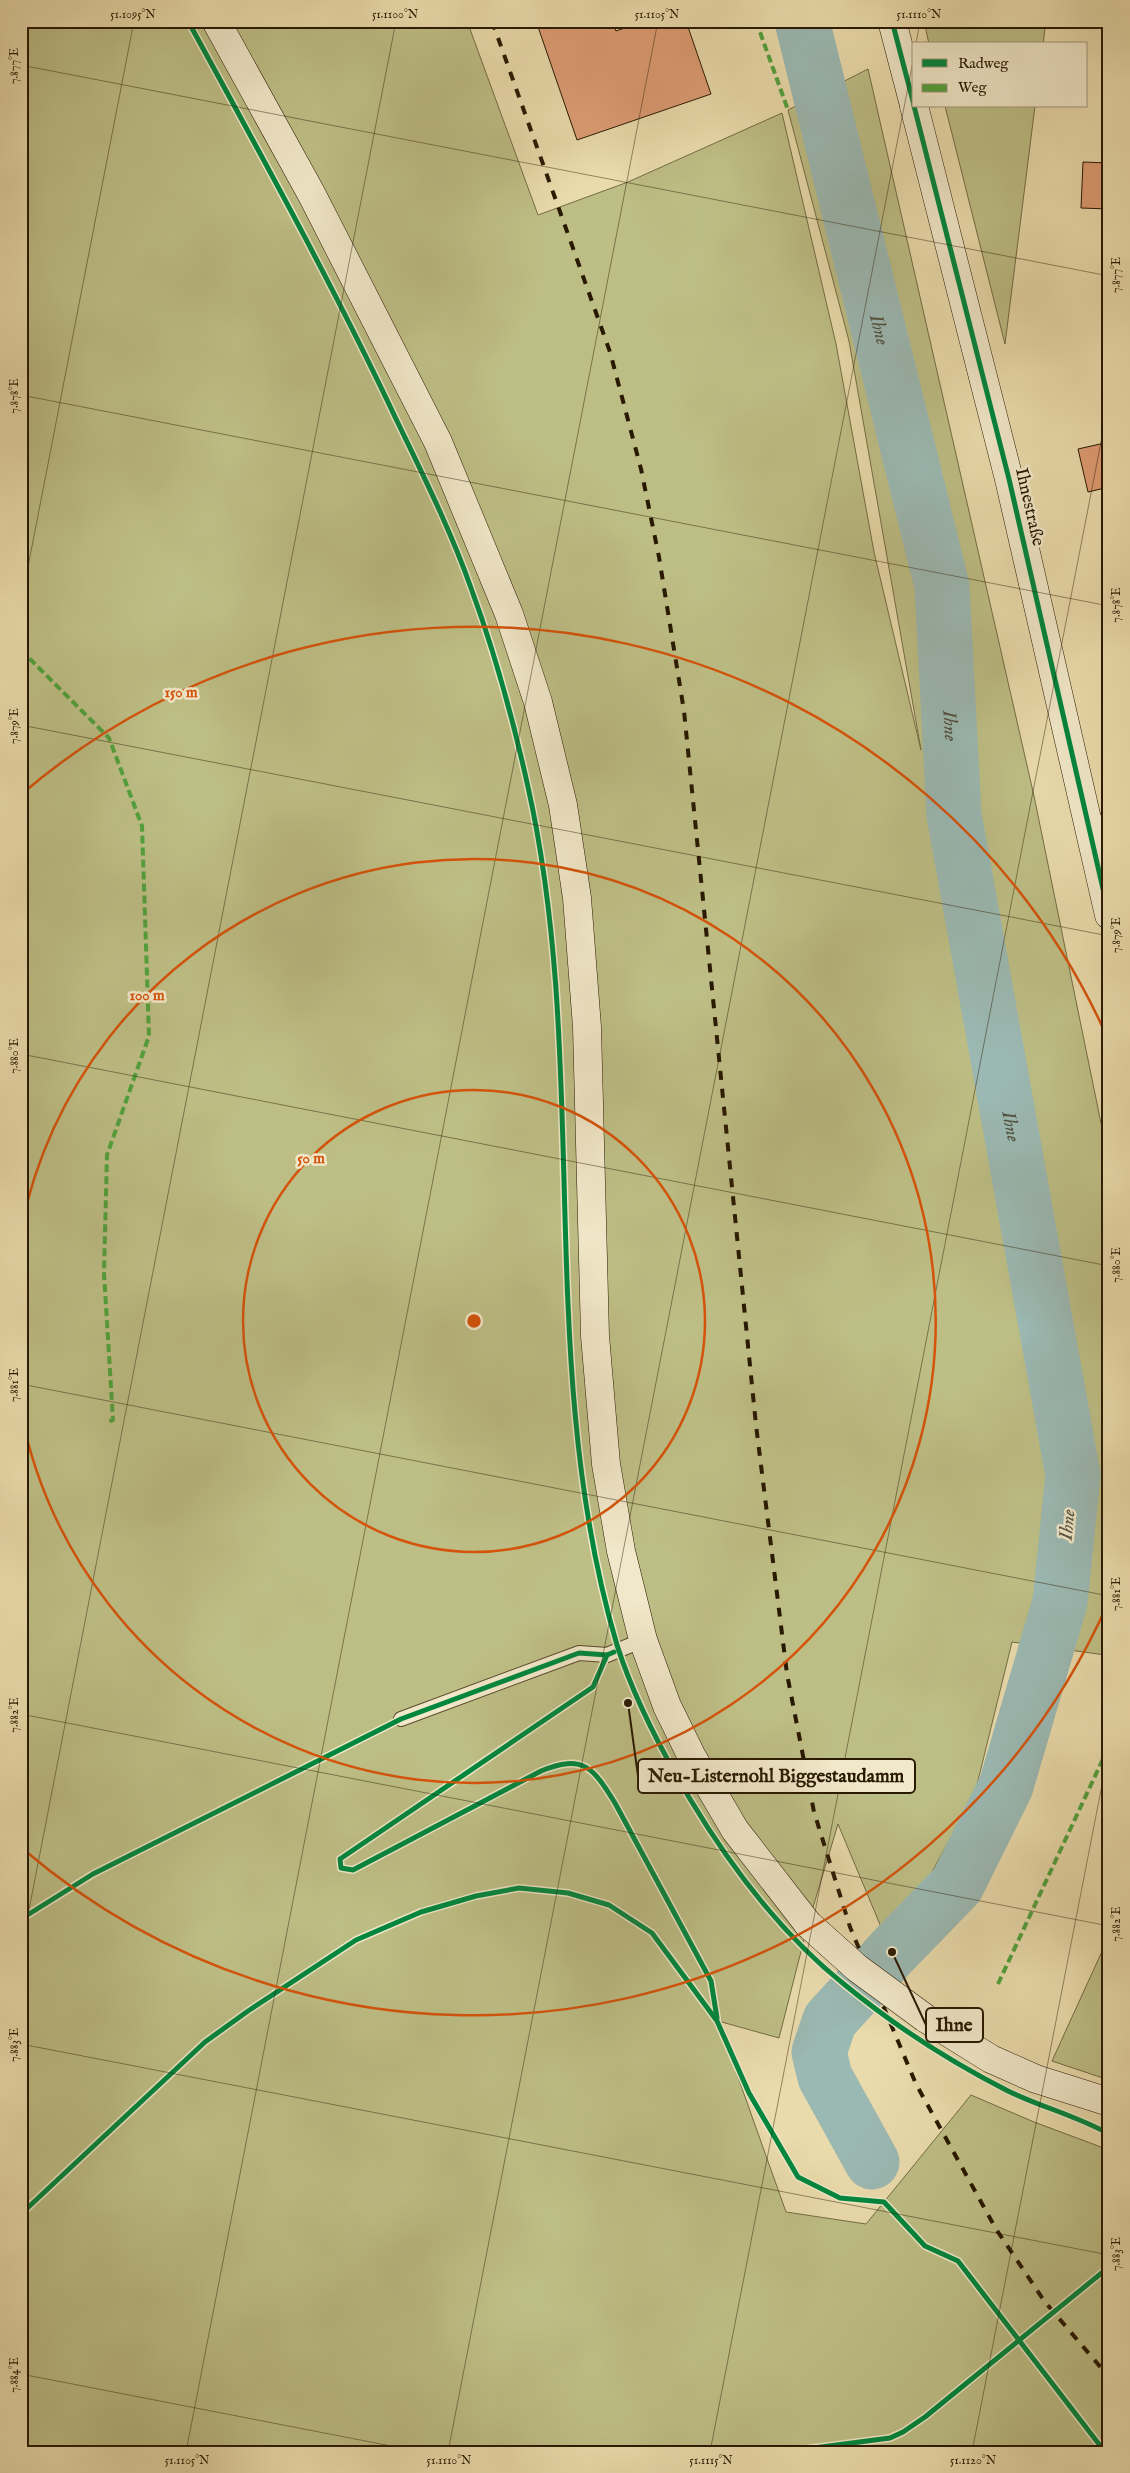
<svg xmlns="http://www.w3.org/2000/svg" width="1130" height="2473" viewBox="0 0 1130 2473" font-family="'IM FELL English',serif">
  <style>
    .green { fill: #bdbe85; stroke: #736c44 }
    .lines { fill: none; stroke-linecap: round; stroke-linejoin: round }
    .river { stroke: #9bb9b3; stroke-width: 55 }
    .building { fill: #dd9c73; stroke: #291902 }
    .lane-casing { stroke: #594a2c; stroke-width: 16 }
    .secondary-casing { stroke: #291902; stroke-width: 29 }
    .lane { stroke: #f1e8c9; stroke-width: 14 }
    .secondary { stroke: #f1e8c9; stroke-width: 28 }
    .rail { stroke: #291902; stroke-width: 4; stroke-dasharray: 9 9; stroke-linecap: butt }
    .secondary-bridge-casing { stroke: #291902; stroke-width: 29; stroke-linecap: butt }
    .secondary-bridge { stroke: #f1e8c9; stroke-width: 28 }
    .quiet { stroke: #51a13d; stroke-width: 4; stroke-dasharray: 8 4; stroke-linecap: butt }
    .cycleway-casing { stroke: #f1e8c9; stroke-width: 8 }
    .cycleway { stroke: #00873e; stroke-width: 5 }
    .ticks { fill: none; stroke: #291902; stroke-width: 1; stroke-opacity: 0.45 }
    .ring { fill: none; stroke: #d5530b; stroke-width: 2.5 }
    .labels { text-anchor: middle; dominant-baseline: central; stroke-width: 5; stroke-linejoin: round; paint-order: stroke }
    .street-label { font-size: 18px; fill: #291902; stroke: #f1e8c9 }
    .water-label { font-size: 19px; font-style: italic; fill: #515140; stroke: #f1e8c9 }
    .centre { fill: #d5530b; stroke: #f1e8c9; stroke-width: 2.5 }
    .ring-label { font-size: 15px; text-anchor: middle; font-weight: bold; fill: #d5530b; stroke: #f1e8c9; stroke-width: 5; stroke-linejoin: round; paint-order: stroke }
    .leader { fill: none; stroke: #291902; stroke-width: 2 }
    .callout-dot { fill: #291902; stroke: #f1e8c9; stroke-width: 2 }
    .callout { fill: #f1e8c9; stroke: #291902; stroke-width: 2 }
    .callout-label { font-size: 19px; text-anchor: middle; font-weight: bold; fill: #291902 }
    .neatline { fill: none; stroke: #291902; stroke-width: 2 }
    .ticks-label { font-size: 12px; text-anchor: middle; fill: #291902 }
  </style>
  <rect width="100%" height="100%" fill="#eadbac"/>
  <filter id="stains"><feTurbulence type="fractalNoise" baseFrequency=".004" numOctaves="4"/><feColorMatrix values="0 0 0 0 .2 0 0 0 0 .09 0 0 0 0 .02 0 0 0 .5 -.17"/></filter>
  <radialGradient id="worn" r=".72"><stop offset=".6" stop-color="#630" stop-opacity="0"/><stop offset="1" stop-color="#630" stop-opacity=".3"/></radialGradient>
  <!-- green -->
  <g class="green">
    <polygon points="21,21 467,21 538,215 628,182 782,113 836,344 874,552 921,750 849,341 788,110 868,69 1034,796 1109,1162 1109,1642 1105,1655 1012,1642 975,1793 914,1905 881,1927 838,1824 808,1924 779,2038 718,2021 786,2212 866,2224 971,2095 1034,2122 1109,2150 1109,2452 21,2452"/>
    <polygon points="924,21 1046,21 1043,44 929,44"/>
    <polygon points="945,106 1035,106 1005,344"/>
    <polygon points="1109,1936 1109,2080 1052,2061"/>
  </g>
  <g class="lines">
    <!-- river -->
    <path class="river" id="s1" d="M 802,21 L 942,586 L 954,815 L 1073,1475 L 1060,1602 L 1006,1786 L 957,1885 L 892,1952 L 830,2020 L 819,2052 L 825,2077 L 872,2162"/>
  </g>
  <!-- building -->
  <g class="building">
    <polygon points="536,21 612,21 616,31 645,21 686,21 711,94 577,140"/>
    <polygon points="1083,162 1109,163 1109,209 1081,208"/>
    <polygon points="1109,442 1109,487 1088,492 1078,449"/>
  </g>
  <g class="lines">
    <!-- lane casing -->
    <g class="lane-casing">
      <g id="lane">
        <polyline points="1092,840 1109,815"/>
        <polyline points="401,1719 579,1653 607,1655 643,1640"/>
      </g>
    </g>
    <!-- secondary casing -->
    <g class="secondary-casing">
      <g id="secondary">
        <polyline points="216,21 312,195 438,442 509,614 538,702 563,805 577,898 587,1027 595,1336 606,1464 621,1551 643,1640 667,1706 691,1755 735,1830 808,1924"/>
        <polyline points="892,21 914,105"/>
        <polyline points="914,106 1009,479 1109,915"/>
        <polyline points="925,2018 991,2059 1036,2079 1109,2102"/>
      </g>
    </g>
    <!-- lane -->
    <use href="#lane" class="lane"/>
    <!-- secondary -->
    <use href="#secondary" class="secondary"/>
    <!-- rail -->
    <polyline class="rail" points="492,21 610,352 641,469 659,557 684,711 756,1425 787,1674 814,1812 850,1927 916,2084 996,2229 1045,2302 1109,2377"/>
    <!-- secondary-bridge casing -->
    <g class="secondary-bridge-casing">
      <polyline id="secondary-bridge" points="808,1924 857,1968 925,2018"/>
    </g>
    <!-- secondary-bridge -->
    <use href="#secondary-bridge" class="secondary-bridge"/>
    <!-- quiet -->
    <g class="quiet">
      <polyline points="756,21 788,110"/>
      <polyline points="21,650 109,738 142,826 149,1036 107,1155 104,1273 113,1420 108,1422"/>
      <polyline points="998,1984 1103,1759 1109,1740"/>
    </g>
    <!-- cycleway casing -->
    <g class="cycleway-casing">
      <g id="cycleway">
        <path d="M 188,21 C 260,153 333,285 397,421 C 423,475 451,531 471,588 C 495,653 513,719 528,787 C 591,1069 534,1366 617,1645 C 634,1699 661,1750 690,1799 C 732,1869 781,1934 845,1985 C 895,2026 951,2062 1008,2091 C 1041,2107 1077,2116 1109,2134"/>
        <polyline points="892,21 914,105"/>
        <polyline points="914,106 1009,479 1109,915"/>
        <path d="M 607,1655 L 593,1687 L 340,1859 L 341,1868 L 353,1870 L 541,1771 C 583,1754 593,1767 615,1803 L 711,1981 L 717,2018"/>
        <polyline points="21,1919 93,1874 401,1719 579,1653 607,1655 614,1652"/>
        <polyline points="21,2214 205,2042 248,2011 356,1940 421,1912 476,1896 519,1888 568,1893 609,1905 652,1933 717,2021 749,2093 798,2177 840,2198 884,2202 925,2246 958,2261 1105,2452"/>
        <polyline points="783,2452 890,2438 903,2432 925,2417 1109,2267"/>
      </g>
    </g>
    <!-- cycleway -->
    <use href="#cycleway" class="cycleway"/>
  </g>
  <!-- ticks -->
  <path class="ticks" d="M 916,44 L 920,21M 21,65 L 1109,276M 21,395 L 1109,606M 21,603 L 134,21M 21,725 L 1109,936M 21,1054 L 1109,1266M 21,1384 L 1109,1596M 21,1714 L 1109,1926M 21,1951 L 396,21M 21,2044 L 1109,2255M 21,2374 L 422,2452M 186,2452 L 658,21M 448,2452 L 914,56M 710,2452 L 1109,401M 972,2452 L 1109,1749"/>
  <!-- distance rings -->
  <g class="ring">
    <circle cx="474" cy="1321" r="231"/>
    <path d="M21 1229A462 462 0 1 1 21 1413"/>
    <path d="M1108 1603A694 694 0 0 1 23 1849M23 793A694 694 0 0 1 1108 1039"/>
  </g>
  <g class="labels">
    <!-- street labels -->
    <g class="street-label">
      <text transform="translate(1029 507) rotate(77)">Ihnestraße</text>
    </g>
    <!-- water labels -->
    <g class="water-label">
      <text stroke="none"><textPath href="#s1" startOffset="318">Ihne</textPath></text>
      <text stroke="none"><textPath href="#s1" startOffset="722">Ihne</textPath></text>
      <text stroke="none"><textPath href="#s1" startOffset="1128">Ihne</textPath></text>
      <text transform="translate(1068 1525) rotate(-84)">Ihne</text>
    </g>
  </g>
  <circle cx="474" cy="1321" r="8" class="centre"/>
  <g class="ring-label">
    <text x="181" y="697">150 m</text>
    <text x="147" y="1000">100 m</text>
    <text x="311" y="1163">50 m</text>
  </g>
  <!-- callouts -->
  <path class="leader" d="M628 1703L638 1776M892 1952L926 2025"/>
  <g class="callout-dot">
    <circle cx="628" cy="1703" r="5"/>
    <circle cx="892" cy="1952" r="5"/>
  </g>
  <g class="callout">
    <rect x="638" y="1759" width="277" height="34" rx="5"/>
    <rect x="926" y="2008" width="57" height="34" rx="5"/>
  </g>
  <g class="callout-label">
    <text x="776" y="1782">Neu-Listernohl Biggestaudamm</text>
    <text x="954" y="2031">Ihne</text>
  </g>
  <!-- margin -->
  <rect width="1130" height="2473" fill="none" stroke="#eadbac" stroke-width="55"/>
  <!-- legend -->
  <rect x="912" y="42" width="175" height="65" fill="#f1e8c9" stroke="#a19579"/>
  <rect x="922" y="59" width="25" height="8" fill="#00873e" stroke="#a19579"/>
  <text x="958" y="68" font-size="15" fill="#291902">Radweg</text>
  <rect x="922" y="84" width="25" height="8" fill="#51a13d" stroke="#a19579"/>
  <text x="958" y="92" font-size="15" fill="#291902">Weg</text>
  <rect x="28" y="28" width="1074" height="2418" class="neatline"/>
  <g class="ticks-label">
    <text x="133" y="18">51.1095°N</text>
    <text x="395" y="18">51.1100°N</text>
    <text x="657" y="18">51.1105°N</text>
    <text x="919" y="18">51.1110°N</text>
    <text transform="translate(14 66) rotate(-90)" y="4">7.877°E</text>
    <text transform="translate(1116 275) rotate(-90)" y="4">7.877°E</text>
    <text transform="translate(14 396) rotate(-90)" y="4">7.878°E</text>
    <text transform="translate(1116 605) rotate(-90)" y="4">7.878°E</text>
    <text transform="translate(14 726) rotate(-90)" y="4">7.879°E</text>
    <text transform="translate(1116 935) rotate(-90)" y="4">7.879°E</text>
    <text transform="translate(14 1056) rotate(-90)" y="4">7.880°E</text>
    <text transform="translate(1116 1265) rotate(-90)" y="4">7.880°E</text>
    <text transform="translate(14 1385) rotate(-90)" y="4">7.881°E</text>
    <text transform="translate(1116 1594) rotate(-90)" y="4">7.881°E</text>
    <text transform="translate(14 1715) rotate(-90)" y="4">7.882°E</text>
    <text transform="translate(1116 1924) rotate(-90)" y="4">7.882°E</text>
    <text transform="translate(14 2045) rotate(-90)" y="4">7.883°E</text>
    <text transform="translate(1116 2254) rotate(-90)" y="4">7.883°E</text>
    <text transform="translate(14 2375) rotate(-90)" y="4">7.884°E</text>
    <text x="187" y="2464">51.1105°N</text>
    <text x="449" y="2464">51.1110°N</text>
    <text x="711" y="2464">51.1115°N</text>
    <text x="973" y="2464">51.1120°N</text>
  </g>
  <rect width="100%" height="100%" filter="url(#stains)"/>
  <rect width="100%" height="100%" fill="url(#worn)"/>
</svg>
